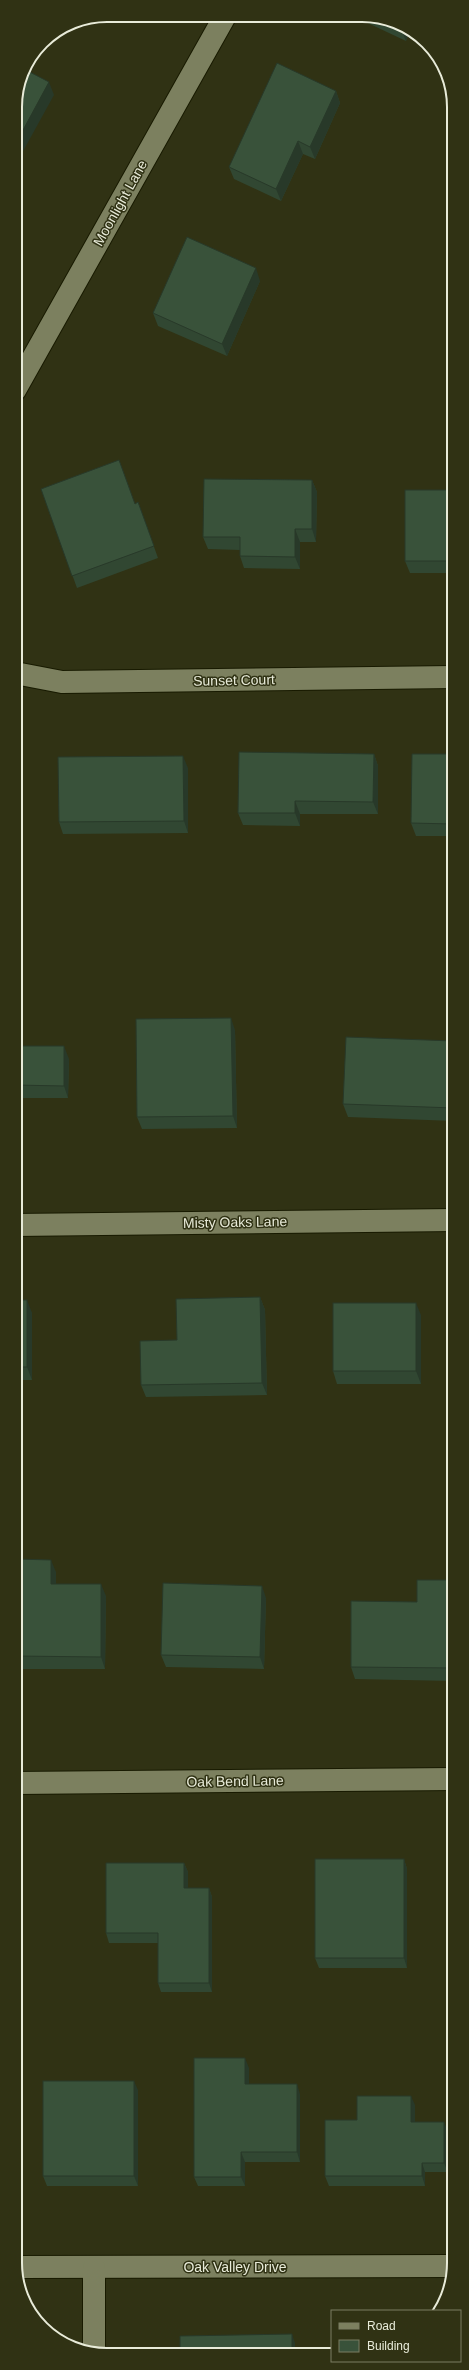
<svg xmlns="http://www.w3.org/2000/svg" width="469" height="2370" viewBox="0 0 469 2370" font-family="Helvetica,sans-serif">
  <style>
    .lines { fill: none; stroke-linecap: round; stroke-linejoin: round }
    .minor-casing { stroke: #181a00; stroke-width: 24 }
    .minor { stroke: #7c805f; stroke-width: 22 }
    .wall { fill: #314732 }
    .shaded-wall { fill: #283929 }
    .building { fill: #39523a; stroke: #283929 }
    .labels { text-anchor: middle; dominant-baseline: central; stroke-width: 3; stroke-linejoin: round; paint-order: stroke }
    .street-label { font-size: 14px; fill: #e8ebd9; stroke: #303214 }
    .rim { fill: none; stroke: #e8ebd9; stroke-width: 2 }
  </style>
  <rect width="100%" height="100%" fill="#303214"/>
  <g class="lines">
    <!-- minor casing -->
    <g class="minor-casing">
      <g id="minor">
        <polyline points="15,390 225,16"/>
        <polyline points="15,673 62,682 453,677"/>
        <polyline points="15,1225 454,1220"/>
        <polyline points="16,1783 454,1779"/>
        <polyline points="16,2267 454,2266"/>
        <polyline points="94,2268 94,2353"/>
      </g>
    </g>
    <!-- minor -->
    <use href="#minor" class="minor"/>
  </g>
  <!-- wall -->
  <g class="wall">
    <polygon points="355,17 380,17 409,33 406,41"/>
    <polygon points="336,91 340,103 315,159 303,154 281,201 234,179 229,167"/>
    <polygon points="260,281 227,356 158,326 153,313"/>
    <polygon points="312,480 317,492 316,542 300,542 300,569 244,568 240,556 240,550 208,549 203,537"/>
    <polygon points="41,489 135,504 138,502 158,558 77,588"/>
    <polygon points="453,490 453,573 410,573 405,561"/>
    <polygon points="374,754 378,766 378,814 300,814 300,826 243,825 238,813"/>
    <polygon points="453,754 453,836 416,836 411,823"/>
    <polygon points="188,768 188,833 63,834 59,822"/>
    <polygon points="235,1030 237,1128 142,1129 137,1117"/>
    <polygon points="453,1041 454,1121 348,1117 343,1104"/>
    <polygon points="15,1046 69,1059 68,1098 20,1098 19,1134 15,1133"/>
    <polygon points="260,1297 265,1310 267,1395 146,1397 141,1385 177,1340"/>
    <polygon points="16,1300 32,1313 32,1380 16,1380"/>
    <polygon points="421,1315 421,1384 337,1384 333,1371"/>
    <polygon points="16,1559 56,1572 56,1584 106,1596 105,1669 16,1669"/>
    <polygon points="454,1580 454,1681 355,1679 351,1667 417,1602"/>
    <polygon points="266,1598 264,1669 166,1667 161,1655"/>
    <polygon points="404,1859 407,1869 407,1968 319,1968 315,1958"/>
    <polygon points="184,1863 188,1872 188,1888 209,1888 212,1897 212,1992 161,1992 158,1983 158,1943 109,1943 106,1933"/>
    <polygon points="249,2068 249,2084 300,2094 300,2162 245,2162 245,2186 198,2186 194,2177"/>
    <polygon points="138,2090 138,2186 47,2186 43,2176"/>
    <polygon points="415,2105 415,2122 448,2131 448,2172 425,2172 425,2186 329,2186 325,2176 357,2120"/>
  </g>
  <!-- shaded-wall -->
  <g class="shaded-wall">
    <polygon points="401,29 409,33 406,41"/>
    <polygon points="49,82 54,95 16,164 15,161 15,145"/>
    <polygon points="336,91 340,103 315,159 310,147"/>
    <polygon points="298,141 303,154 281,201 276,189"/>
    <polygon points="256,268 260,281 227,356 222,344"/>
    <polygon points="312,480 317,492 316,542 312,529"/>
    <polygon points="295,529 300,542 300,569 295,557"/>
    <polygon points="374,754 378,766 378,814 373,802"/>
    <polygon points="183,756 188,768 188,833 184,821"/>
    <polygon points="295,801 300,814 300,826 295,813"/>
    <polygon points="231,1018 235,1030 237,1128 233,1116"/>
    <polygon points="64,1046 69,1059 68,1098 64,1086"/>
    <polygon points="15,1085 20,1098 19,1134 15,1122"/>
    <polygon points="260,1297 265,1310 267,1395 262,1383"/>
    <polygon points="27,1300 32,1313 32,1380 27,1367"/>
    <polygon points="416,1303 421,1315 421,1384 416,1371"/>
    <polygon points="51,1560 56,1572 56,1596 51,1584"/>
    <polygon points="101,1584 106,1596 105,1669 101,1657"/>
    <polygon points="262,1586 266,1598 264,1669 260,1657"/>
    <polygon points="404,1859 407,1869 407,1968 404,1958"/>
    <polygon points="184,1863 188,1872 188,1897 184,1888"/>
    <polygon points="209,1888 212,1897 212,1992 209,1983"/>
    <polygon points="245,2058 249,2068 249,2094 245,2084"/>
    <polygon points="134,2081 138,2090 138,2186 134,2176"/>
    <polygon points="297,2084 300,2094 300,2162 297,2152"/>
    <polygon points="411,2096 415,2105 415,2131 411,2122"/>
    <polygon points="444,2122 448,2131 448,2172 444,2163"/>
    <polygon points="241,2152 245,2162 245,2186 241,2177"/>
    <polygon points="422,2163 425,2172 425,2186 422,2176"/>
    <polygon points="292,2334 295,2343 295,2354 292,2354"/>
  </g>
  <!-- building -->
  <g class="building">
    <polygon points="377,17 380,17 397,27"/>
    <polygon points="277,63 336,91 310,147 298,141 276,189 229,167"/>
    <polygon points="24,69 49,82 15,145 15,101"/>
    <polygon points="187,237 256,268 222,344 153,313"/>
    <polygon points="119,460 135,504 138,502 154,546 72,576 41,489"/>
    <polygon points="204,479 312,480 312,529 295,529 295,557 240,556 240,537 203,537"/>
    <rect x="405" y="490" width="48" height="71"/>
    <polygon points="239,752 374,754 373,802 295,801 295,813 238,813"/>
    <polygon points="412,754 453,754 453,824 411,823"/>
    <polygon points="183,756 184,821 59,822 58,757"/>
    <polygon points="231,1018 233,1116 137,1117 136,1019"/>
    <polygon points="346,1037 453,1041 454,1108 343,1104"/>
    <polygon points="15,1046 64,1046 64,1086 15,1085 15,1088"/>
    <polygon points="260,1297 262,1383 141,1385 140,1341 177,1340 176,1299"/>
    <rect x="16" y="1300" width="11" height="67"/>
    <rect x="333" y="1303" width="83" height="68"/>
    <polygon points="16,1559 51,1560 51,1584 101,1584 101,1657 16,1656"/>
    <polygon points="417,1580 454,1580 454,1668 351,1667 351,1601 417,1602"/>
    <polygon points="163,1583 262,1586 260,1657 161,1655"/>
    <rect x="315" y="1859" width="89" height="99"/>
    <polygon points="106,1863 184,1863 184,1888 209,1888 209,1983 158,1983 158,1933 106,1933"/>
    <polygon points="194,2058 245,2058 245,2084 297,2084 297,2152 241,2152 241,2177 194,2177"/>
    <rect x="43" y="2081" width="91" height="95"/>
    <polygon points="357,2096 411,2096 411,2122 444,2122 444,2163 422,2163 422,2176 325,2176 325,2120 357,2120"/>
    <polygon points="292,2334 292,2354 180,2354 180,2336"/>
  </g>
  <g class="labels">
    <!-- street labels -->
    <g class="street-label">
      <text transform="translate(120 203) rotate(-61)">Moonlight Lane</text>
      <text transform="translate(234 680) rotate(-1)">Sunset Court</text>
      <text transform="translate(235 1222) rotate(-1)">Misty Oaks Lane</text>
      <text transform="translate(235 1781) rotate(-1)">Oak Bend Lane</text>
      <text x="235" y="2267">Oak Valley Drive</text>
    </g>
  </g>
  <!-- crop -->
  <path d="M0 0H469V2370H0ZM107 22H362A85 85 0 0 1 447 107V2263A85 85 0 0 1 362 2348H107A85 85 0 0 1 22 2263V107A85 85 0 0 1 107 22Z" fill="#303214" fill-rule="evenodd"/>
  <path class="rim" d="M107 22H362A85 85 0 0 1 447 107V2263A85 85 0 0 1 362 2348H107A85 85 0 0 1 22 2263V107A85 85 0 0 1 107 22Z"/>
  <!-- legend -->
  <rect x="331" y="2310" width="130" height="52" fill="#303214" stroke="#7a7c63"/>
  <rect x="339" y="2323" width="20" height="6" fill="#7c805f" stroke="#7a7c63"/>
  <text x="367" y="2330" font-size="12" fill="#e8ebd9">Road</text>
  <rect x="339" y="2340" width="20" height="12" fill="#39523a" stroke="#7a7c63"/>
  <text x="367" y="2350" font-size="12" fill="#e8ebd9">Building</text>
</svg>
